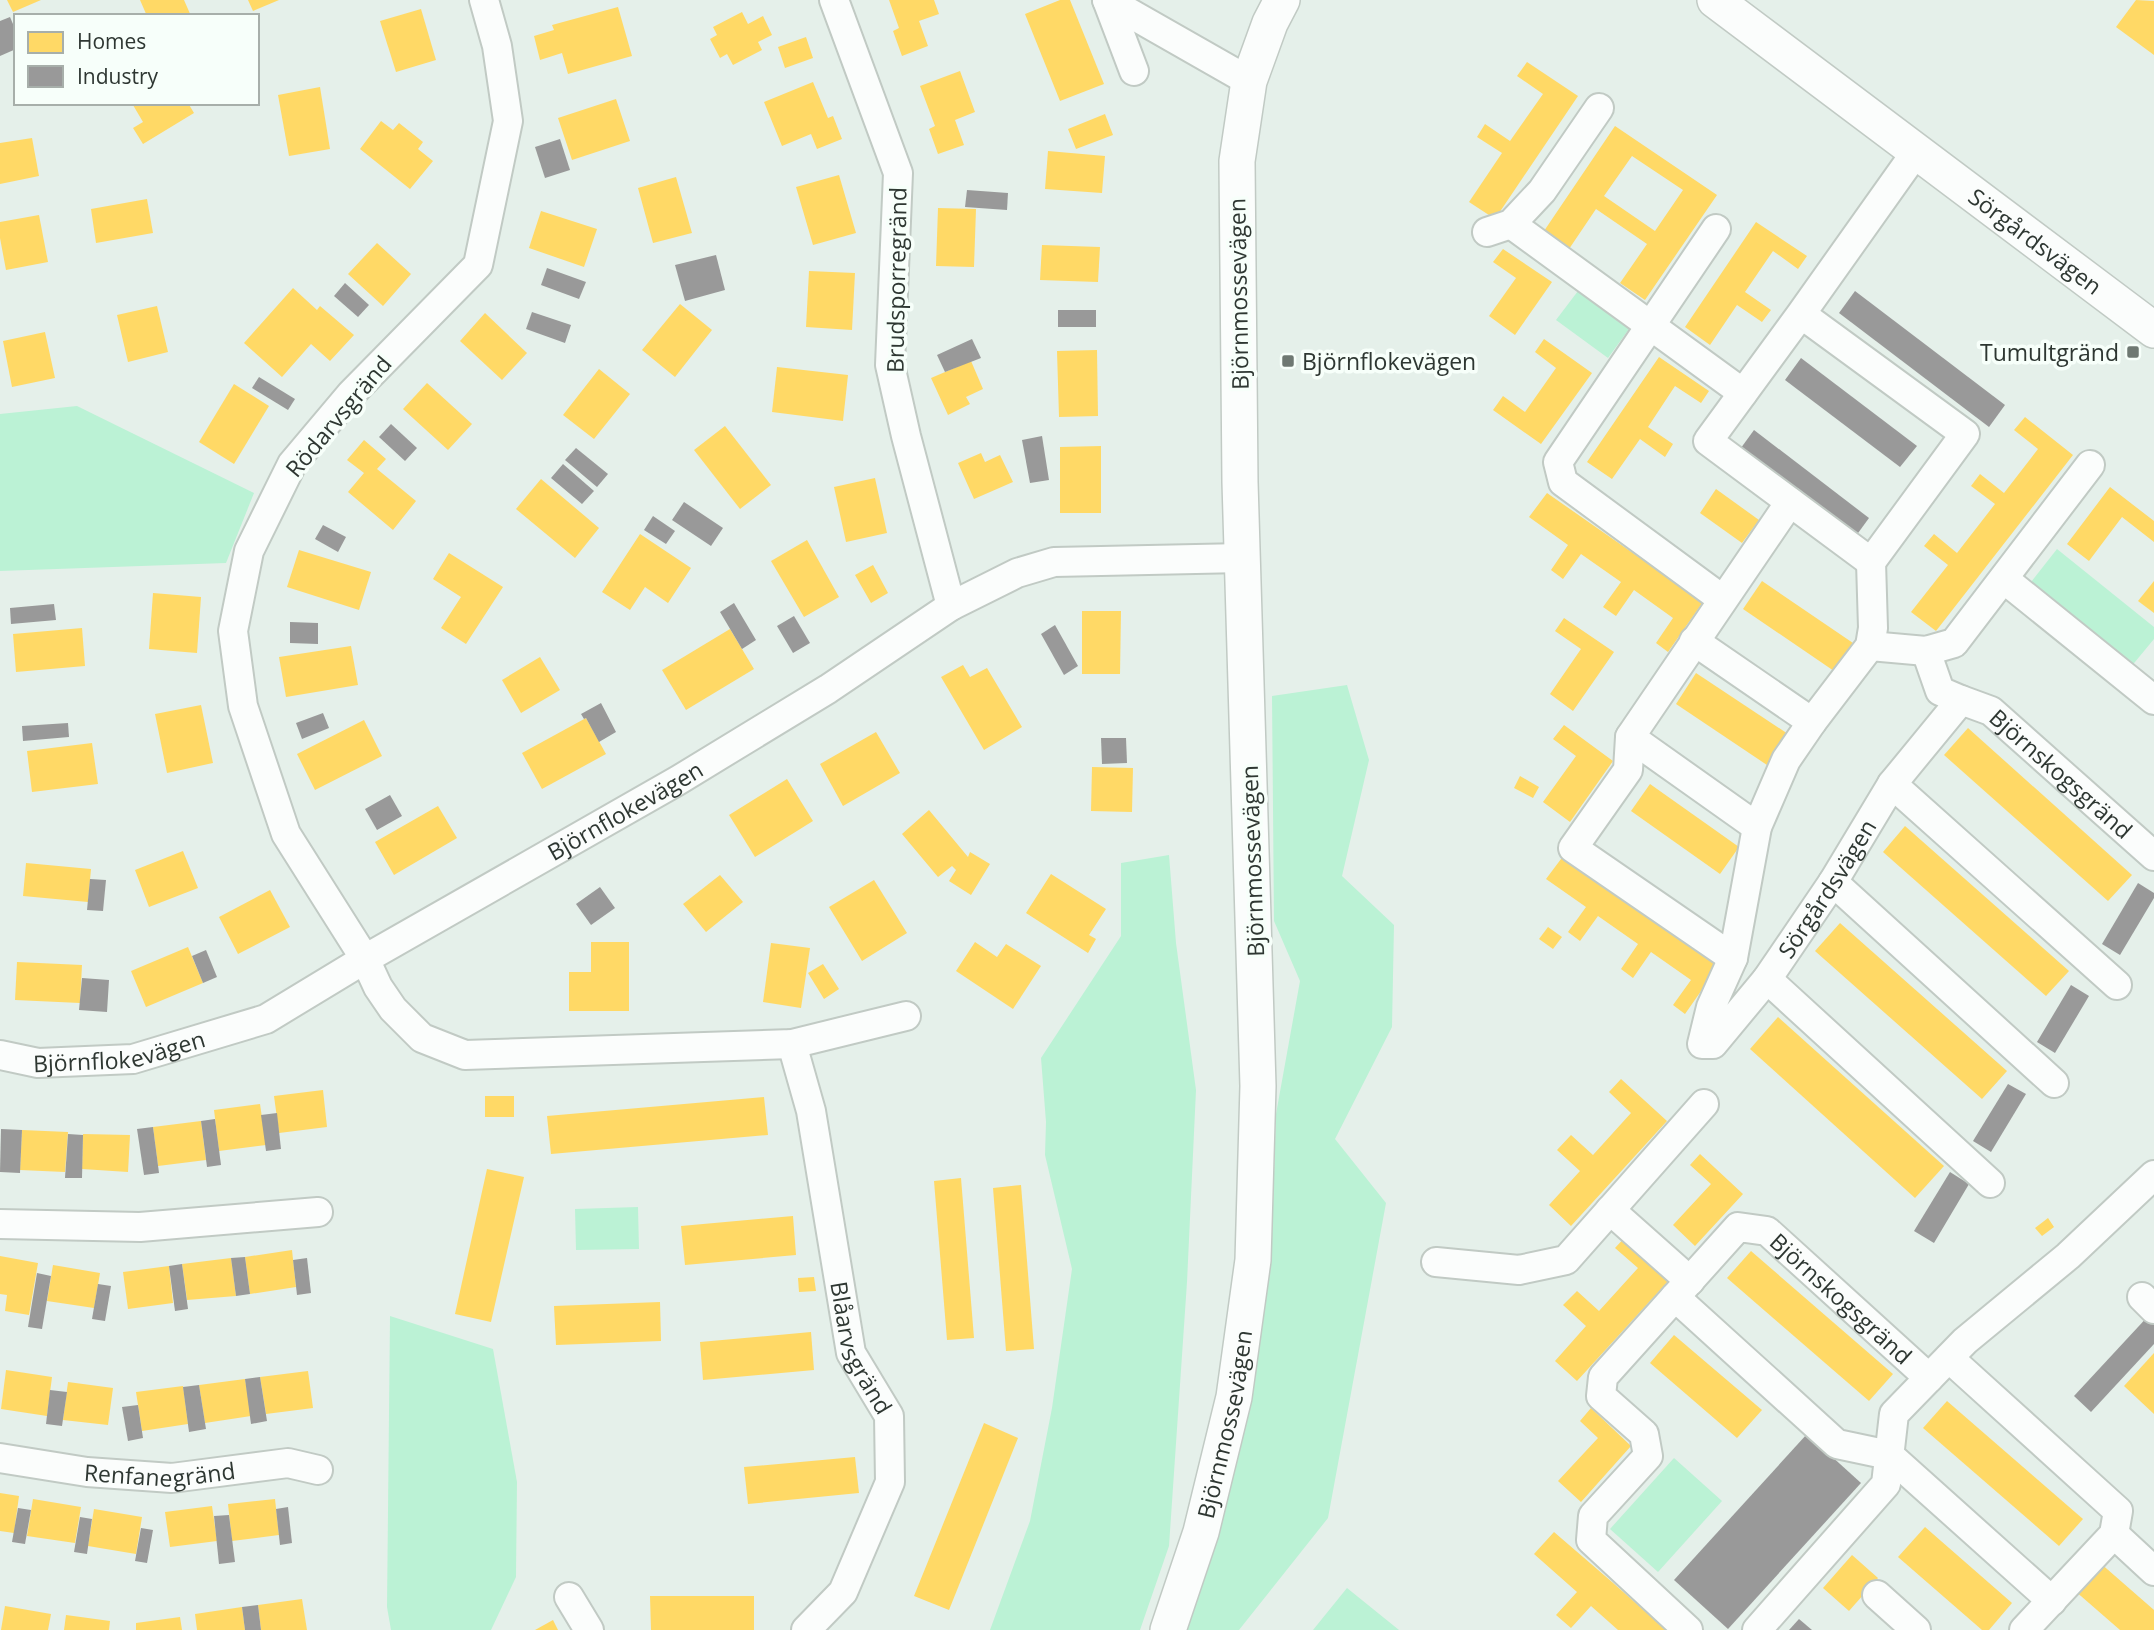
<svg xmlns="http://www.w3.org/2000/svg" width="2154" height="1630" viewBox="0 0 2154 1630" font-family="'Open Sans',sans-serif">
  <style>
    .green { fill: #bbf2d5 }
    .homes { fill: #ffd966; fill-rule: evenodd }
    .industry { fill: #999 }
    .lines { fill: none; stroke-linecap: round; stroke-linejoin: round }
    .minor-casing { stroke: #c1cac4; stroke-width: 32 }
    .tertiary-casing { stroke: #c1cac4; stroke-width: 38 }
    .minor { stroke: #fbfdfc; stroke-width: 28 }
    .tertiary { stroke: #fbfdfc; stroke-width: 35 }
    .poi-dot { fill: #6e7872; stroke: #f7fffa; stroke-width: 2.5 }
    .labels { text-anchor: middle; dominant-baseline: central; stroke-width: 7; stroke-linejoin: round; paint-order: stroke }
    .street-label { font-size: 23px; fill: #2e3732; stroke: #f7fffa }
    .poi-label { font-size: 23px; fill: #2e3732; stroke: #f7fffa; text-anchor: end }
  </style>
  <rect width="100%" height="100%" fill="#e5f0ea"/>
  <!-- green -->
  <g class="green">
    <polygon points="1578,291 1629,329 1608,358 1556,320"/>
    <polygon points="77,406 254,493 226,563 0,571 0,414"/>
    <polygon points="2057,549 2154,627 2154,639 2130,668 2027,587"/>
    <polygon points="1347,685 1369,760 1342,876 1394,925 1392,1027 1335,1139 1386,1203 1328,1518 1239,1630 1179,1630 1241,1441 1271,1263 1276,1114 1300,981 1274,921 1272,696"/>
    <polygon points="1169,855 1176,943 1196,1090 1187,1282 1169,1546 1140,1630 990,1630 1030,1521 1052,1408 1072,1269 1045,1155 1046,1122 1041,1058 1121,936 1121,863"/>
    <polygon points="638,1207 639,1249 576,1250 575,1209"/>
    <polygon points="390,1316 493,1349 517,1482 516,1577 491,1630 391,1630 387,1607"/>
    <polygon points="1674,1458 1722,1501 1658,1572 1610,1529"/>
    <polygon points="1347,1588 1399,1630 1313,1630"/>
  </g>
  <!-- homes -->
  <g class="homes">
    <polygon points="7,0 41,0 13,12"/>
    <polygon points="140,0 184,0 191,16 147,16"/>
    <polygon points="248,0 279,0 253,11"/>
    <polygon points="889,0 934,0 939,14 919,21 928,46 902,56 893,31 899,28"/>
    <polygon points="1060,0 1070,0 1104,84 1060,101 1025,14"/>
    <polygon points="2136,0 2154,1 2154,55 2116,27"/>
    <polygon points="618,7 632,56 568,74 562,53 540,60 534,36 554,30 552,25"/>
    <polygon points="421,9 436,60 396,72 380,21"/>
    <polygon points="742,12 748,24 763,16 772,35 758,42 762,50 733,65 727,54 720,58 710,39 717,35 713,27"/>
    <polygon points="806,37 813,58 785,68 778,47"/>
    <polygon points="1527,62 1578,96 1495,219 1469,202 1502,153 1477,137 1485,124 1510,141 1543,94 1517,76"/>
    <polygon points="960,71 975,112 955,120 964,145 938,154 929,129 935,126 920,86"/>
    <polygon points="813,82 828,118 833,116 842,139 817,149 811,134 782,146 764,102"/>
    <polygon points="320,87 330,149 289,156 278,95"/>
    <polygon points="616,99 630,141 572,160 558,118"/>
    <polygon points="136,103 188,103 194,113 143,144 133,128 143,122 133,105"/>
    <polygon points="1105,114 1113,135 1076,149 1068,129"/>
    <polygon points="381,121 393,130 399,123 423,142 418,149 433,161 410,189 360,149"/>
    <path d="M 1615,126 L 1717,195 L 1645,300 L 1620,283 L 1647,244 L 1596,209 L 1569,249 L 1544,231 ZM 1632,156 L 1683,190 L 1655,231 L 1604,196 Z"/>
    <polygon points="32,138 39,176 0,184 0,143"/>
    <polygon points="1048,151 1105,156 1102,193 1045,189"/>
    <polygon points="839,175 856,233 813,245 796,187"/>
    <polygon points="676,177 692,233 653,243 638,188"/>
    <polygon points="147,199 153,233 96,243 91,209"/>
    <polygon points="938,208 976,209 974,267 936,266"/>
    <polygon points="541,211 597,229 584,267 529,248"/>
    <polygon points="39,215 48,262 6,270 0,238 0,222"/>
    <polygon points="1756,222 1807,256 1798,269 1773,251 1745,292 1771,310 1762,322 1737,305 1710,345 1685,327"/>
    <polygon points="377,243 411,274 383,306 348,274"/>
    <polygon points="1042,245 1100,247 1098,282 1040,280"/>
    <polygon points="1503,249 1552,282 1515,335 1489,316 1516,278 1493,262"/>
    <polygon points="809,271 855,273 852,330 806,327"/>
    <polygon points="293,288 317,310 320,306 354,335 330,361 311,344 282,377 244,343"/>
    <polygon points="680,304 712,330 675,377 642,350"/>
    <polygon points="157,306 168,352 128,362 117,315"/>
    <polygon points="485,313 527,353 502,380 460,341"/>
    <polygon points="45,332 55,378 12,387 3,341"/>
    <polygon points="1544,339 1592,373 1541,444 1493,410 1503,396 1525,412 1556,368 1535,352"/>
    <polygon points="1097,350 1098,416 1059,417 1057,351"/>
    <polygon points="1659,357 1709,391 1701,403 1675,386 1648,427 1673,444 1665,457 1640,439 1612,479 1587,462"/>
    <polygon points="971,361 983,389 966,397 970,404 948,415 931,378"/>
    <polygon points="777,367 848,375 843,421 772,412"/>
    <polygon points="599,369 630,394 594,439 563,415"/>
    <polygon points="427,383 472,424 448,450 403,409"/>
    <polygon points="234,384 269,406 234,464 199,442"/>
    <polygon points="2025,417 2073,455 1936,631 1911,612 1948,565 1924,546 1934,534 1957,553 1995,504 1971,486 1980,474 2004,493 2038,449 2014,430"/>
    <polygon points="725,426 771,485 740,509 694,450"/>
    <polygon points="364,440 386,459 377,469 416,501 393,530 348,492 364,473 347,460"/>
    <polygon points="1101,446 1101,513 1060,513 1060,447"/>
    <polygon points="981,453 985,462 1000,455 1013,482 974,499 958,463"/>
    <polygon points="875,478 887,533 846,542 834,487"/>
    <polygon points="541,479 599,528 575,558 516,509"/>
    <polygon points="2110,487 2154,521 2154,542 2122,517 2089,561 2067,544"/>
    <polygon points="1716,489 1759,520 1742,543 1700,513"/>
    <polygon points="1547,493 1703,602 1668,652 1656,643 1673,618 1634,590 1616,616 1603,607 1621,582 1581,554 1563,579 1551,570 1568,545 1529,517"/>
    <polygon points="640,534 691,568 668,603 645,587 630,610 602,592"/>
    <polygon points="807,540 839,597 804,617 771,561"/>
    <polygon points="299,550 371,572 359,610 287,587"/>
    <polygon points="449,553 503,587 466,644 441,628 461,597 433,579"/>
    <polygon points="873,565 888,593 871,603 855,575"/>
    <polygon points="1762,581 1853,643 1834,671 1743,609"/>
    <polygon points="2154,581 2154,613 2138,601"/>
    <polygon points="153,593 201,597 197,653 149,649"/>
    <polygon points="1082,611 1121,611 1120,674 1082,674"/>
    <polygon points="1564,618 1614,652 1573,711 1550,694 1581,649 1555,631"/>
    <polygon points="82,628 85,666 16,672 13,634"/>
    <polygon points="730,629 754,669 686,710 662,670"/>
    <polygon points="351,646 358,685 286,697 279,657"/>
    <polygon points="540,657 560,690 521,713 502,680"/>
    <polygon points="963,665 970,677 987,668 1022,727 984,750 941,677"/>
    <polygon points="1696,673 1788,734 1767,765 1676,704"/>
    <polygon points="201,705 213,763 167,773 155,714"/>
    <polygon points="586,718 606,754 542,789 522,753"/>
    <polygon points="364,720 382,756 315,790 297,754"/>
    <polygon points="1564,725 1613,761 1570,822 1543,802 1576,756 1553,739"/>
    <polygon points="1968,728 2132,875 2108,901 1944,755"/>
    <polygon points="876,732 900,773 843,806 820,764"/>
    <polygon points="92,743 98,784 32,792 27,751"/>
    <polygon points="1092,767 1133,768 1132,812 1091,811"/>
    <polygon points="1520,776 1539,787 1533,798 1514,788"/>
    <polygon points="787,779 813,821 755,857 729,815"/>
    <polygon points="1650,784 1739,847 1720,874 1631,811"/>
    <polygon points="438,806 457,838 394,875 375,842"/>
    <polygon points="929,810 968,857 970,852 990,864 971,895 949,881 956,870 952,866 938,877 902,834"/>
    <polygon points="1905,826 2069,971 2046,996 1883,852"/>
    <polygon points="183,851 198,888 149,907 135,870"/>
    <polygon points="1564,855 1720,964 1685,1014 1673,1005 1691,980 1651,952 1633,978 1621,969 1638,944 1598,916 1580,941 1568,932 1586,907 1546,879"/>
    <polygon points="26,863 91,869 88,902 23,896"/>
    <polygon points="1051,874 1106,909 1089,935 1096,939 1088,953 1026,913"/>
    <polygon points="720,875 743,902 706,932 683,904"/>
    <polygon points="874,880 907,933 862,961 829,907"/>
    <polygon points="270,890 290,927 238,954 219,917"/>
    <polygon points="1840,923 2007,1071 1982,1099 1815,951"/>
    <polygon points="1548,927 1562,937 1553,949 1539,939"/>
    <polygon points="591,942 629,942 629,1011 569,1011 569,972 591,972"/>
    <polygon points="975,942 997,957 1006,944 1041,966 1013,1009 956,971"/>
    <polygon points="771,943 810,948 801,1008 763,1002"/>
    <polygon points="188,947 203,983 146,1007 131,971"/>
    <polygon points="17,962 82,965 80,1003 15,1000"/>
    <polygon points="823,964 839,989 824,999 808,973"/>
    <polygon points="1778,1017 1944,1166 1915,1198 1750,1049"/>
    <polygon points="1621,1079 1667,1121 1571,1226 1549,1205 1580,1171 1557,1150 1571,1135 1593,1155 1631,1113 1609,1092"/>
    <polygon points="323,1090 327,1127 279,1133 274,1096"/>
    <rect x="485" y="1096" width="29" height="21"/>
    <polygon points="764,1097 768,1135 551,1154 547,1116"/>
    <polygon points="260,1104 266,1145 219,1151 214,1110"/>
    <polygon points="201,1121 206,1160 158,1166 153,1127"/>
    <polygon points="22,1130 68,1132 65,1172 20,1170"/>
    <polygon points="83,1134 130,1135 128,1172 82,1169"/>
    <polygon points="1700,1154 1743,1194 1695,1246 1673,1225 1711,1184 1690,1165"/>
    <polygon points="487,1169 524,1177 491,1322 455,1314"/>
    <polygon points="961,1178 974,1338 947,1340 934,1181"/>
    <polygon points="1021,1185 1034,1349 1006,1351 993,1188"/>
    <polygon points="793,1216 796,1255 685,1265 681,1226"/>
    <polygon points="2048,1218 2054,1227 2042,1236 2035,1228"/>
    <polygon points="1627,1235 1673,1276 1577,1381 1555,1361 1586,1326 1563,1305 1577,1291 1599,1311 1638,1268 1615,1248"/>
    <polygon points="292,1250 296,1287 250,1294 245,1257"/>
    <polygon points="1751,1251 1893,1374 1869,1401 1727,1278"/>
    <polygon points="0,1256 38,1263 29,1315 5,1311 7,1295 0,1294"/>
    <polygon points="231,1258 236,1296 187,1300 182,1264"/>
    <polygon points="53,1265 100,1273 94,1308 47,1301"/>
    <polygon points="169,1266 173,1303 128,1309 123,1272"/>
    <polygon points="814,1277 816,1291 799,1292 798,1278"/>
    <polygon points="660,1302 661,1341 556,1345 554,1306"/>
    <polygon points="811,1332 814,1370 703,1380 700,1342"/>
    <polygon points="1674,1335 1762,1410 1737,1438 1650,1363"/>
    <polygon points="2154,1353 2154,1414 2124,1386"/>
    <polygon points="6,1370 52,1377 47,1416 1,1409"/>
    <polygon points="308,1371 313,1408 266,1414 260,1377"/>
    <polygon points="245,1379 251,1416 205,1423 199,1385"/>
    <polygon points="68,1382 113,1388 108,1425 63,1420"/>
    <polygon points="183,1386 188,1424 142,1431 136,1392"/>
    <polygon points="1947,1401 2083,1519 2059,1546 1923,1428"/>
    <polygon points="1591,1408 1631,1446 1581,1502 1558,1481 1598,1438 1580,1421"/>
    <polygon points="984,1423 1018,1438 949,1610 914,1596"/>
    <polygon points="855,1457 859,1493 748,1504 744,1467"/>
    <polygon points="0,1493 19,1496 14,1533 0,1531"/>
    <polygon points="33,1499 81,1507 75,1543 27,1536"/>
    <polygon points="275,1499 279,1535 232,1541 228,1504"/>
    <polygon points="212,1506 217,1541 170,1547 165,1512"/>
    <polygon points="94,1509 142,1517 136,1554 88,1546"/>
    <polygon points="1925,1527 2012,1603 1989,1630 1982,1630 1898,1557"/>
    <polygon points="1554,1532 1612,1582 1666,1630 1618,1630 1591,1606 1571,1628 1556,1615 1577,1592 1534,1554"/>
    <polygon points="1852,1555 1878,1578 1849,1611 1823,1588"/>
    <polygon points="2099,1562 2154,1610 2154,1630 2120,1630 2074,1590"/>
    <polygon points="650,1596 754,1596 754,1630 651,1630"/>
    <polygon points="302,1599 307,1630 261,1630 258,1605"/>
    <polygon points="5,1606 51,1614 48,1630 1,1630"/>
    <polygon points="242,1607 245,1630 197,1630 195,1614"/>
    <polygon points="66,1615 110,1621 109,1630 64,1630"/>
    <polygon points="180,1617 182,1630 136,1630 136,1623"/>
    <polygon points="553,1620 558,1630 535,1630"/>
  </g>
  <!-- industry -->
  <g class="industry">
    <polygon points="10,17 16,31 16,49 0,56 0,21"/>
    <polygon points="560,139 570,170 545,178 535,147"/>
    <polygon points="967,190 1008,193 1007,210 965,207"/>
    <polygon points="716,255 725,290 685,301 675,265"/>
    <polygon points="547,268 586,282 579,299 541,285"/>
    <polygon points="345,283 369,305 358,317 334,296"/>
    <polygon points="1855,291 2005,405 1989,427 1839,313"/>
    <rect x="1058" y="310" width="38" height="17"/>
    <polygon points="532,312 571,325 565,343 526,329"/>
    <polygon points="972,339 981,358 945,372 937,355"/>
    <polygon points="1801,358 1917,446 1900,467 1785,380"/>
    <polygon points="259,377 295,399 288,410 252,388"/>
    <polygon points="391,424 417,448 405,461 379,437"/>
    <polygon points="1754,430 1869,518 1853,540 1738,452"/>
    <polygon points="1042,436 1049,480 1030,483 1022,440"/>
    <polygon points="576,448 608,474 597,487 565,460"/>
    <polygon points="563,464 594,491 582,504 551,478"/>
    <polygon points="684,502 723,528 711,546 672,520"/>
    <polygon points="653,516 675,531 666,544 644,530"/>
    <polygon points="323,525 346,537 338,552 315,539"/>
    <polygon points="734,603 756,640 742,649 720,612"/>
    <polygon points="54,604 56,620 11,624 10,608"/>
    <polygon points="794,616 810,643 793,653 777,626"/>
    <polygon points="290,622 318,623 318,644 290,643"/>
    <polygon points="1055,625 1078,666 1064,675 1041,634"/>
    <polygon points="601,703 616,732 599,742 586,718 584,719 581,714"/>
    <polygon points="323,713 329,728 302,739 296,723"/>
    <polygon points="68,723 69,737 23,741 22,726"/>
    <polygon points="1101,738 1126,738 1127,763 1102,764"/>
    <polygon points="390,795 402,816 377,830 365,809"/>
    <polygon points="90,879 106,880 103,911 87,910"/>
    <polygon points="2138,883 2154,893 2154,898 2120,955 2102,944"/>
    <polygon points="600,887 615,908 591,925 576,904"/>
    <polygon points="206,950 217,977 203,983 192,956"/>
    <polygon points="82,978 109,980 107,1012 79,1010"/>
    <polygon points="2071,985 2089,996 2055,1053 2037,1042"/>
    <polygon points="2008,1084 2026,1094 1991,1152 1973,1141"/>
    <polygon points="277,1113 281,1149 266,1151 261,1115"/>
    <polygon points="215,1119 221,1165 207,1167 201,1121"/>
    <polygon points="153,1127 159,1173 144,1175 137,1129"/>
    <polygon points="1,1129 22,1130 20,1173 0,1172"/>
    <polygon points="68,1134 83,1135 82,1178 65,1178"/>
    <polygon points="1950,1172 1969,1184 1934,1243 1914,1231"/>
    <polygon points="245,1257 250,1294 236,1296 231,1258"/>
    <polygon points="307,1258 311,1293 297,1295 293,1260"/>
    <polygon points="182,1264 188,1309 175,1311 169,1266"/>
    <polygon points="37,1273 51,1276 42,1329 28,1327"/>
    <polygon points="98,1284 111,1286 105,1321 92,1319"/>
    <polygon points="2151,1313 2154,1316 2154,1344 2091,1412 2074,1396"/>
    <polygon points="260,1377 267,1421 251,1424 245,1379"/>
    <polygon points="199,1385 206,1429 189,1432 183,1387"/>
    <polygon points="50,1390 67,1392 62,1426 46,1424"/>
    <polygon points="138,1405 143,1438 128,1441 122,1407"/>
    <polygon points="1807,1434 1861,1483 1728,1629 1674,1580"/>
    <polygon points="288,1507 292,1543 280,1545 276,1509"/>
    <polygon points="18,1508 31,1510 25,1544 12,1542"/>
    <polygon points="229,1515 235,1562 219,1564 214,1516"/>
    <polygon points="80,1517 92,1519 87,1554 74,1552"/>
    <polygon points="141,1528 153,1530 147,1563 135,1561"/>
    <polygon points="258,1605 261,1630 245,1630 242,1607"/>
    <polygon points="1799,1619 1812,1630 1789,1630"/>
  </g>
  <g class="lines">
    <!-- minor casing -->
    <g class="minor-casing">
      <g id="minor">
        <polyline points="484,0 497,46 508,121 478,265 351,394 292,464 249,551 233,631 243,706 286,834 365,959 378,987 393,1009 422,1038 465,1055 792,1044 906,1016"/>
        <polyline points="834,0 898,173 890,365 906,436 951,606"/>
        <polyline points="1107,0 1249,81"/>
        <polyline points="1107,0 1134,71"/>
        <polyline points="1511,224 1743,393"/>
        <polyline points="1716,229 1558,462 1563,482 1722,599"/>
        <polyline points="1487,232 1511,224 1542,191 1599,108"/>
        <polyline points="1801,314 1965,434 1871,562 1708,441 1801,314 1916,152"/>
        <path id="s1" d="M 1871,562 L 1873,628 L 1870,646 L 1812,722 L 1786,760 L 1757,827 L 1733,958 L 1711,1007 L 1702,1044 L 1713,1044 L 1767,979 L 1833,882 L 1892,784 L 1961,700 L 1940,691 L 1926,651"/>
        <polyline points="2004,579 2154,700"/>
        <polyline points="1694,641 1812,722"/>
        <polyline points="1870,646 1926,651 1954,643 2090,465"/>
        <path id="s2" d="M 1961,700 L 1991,711 L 2154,856"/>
        <polyline points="1630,737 1757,827"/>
        <polyline points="1892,784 2117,985"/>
        <polyline points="1833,882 2054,1083"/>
        <polyline points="1733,958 1573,848 1628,770 1630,737 1790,502"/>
        <polyline points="1767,979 1990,1183"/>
        <path id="s3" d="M 792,1044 L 811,1111 L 851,1353 L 889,1416 L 890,1482 L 843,1592 L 806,1630"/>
        <path id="s4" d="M 0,1055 L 38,1063 L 133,1059 L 266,1019 L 365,959 L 677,781 L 828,689 L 951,606 L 1017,573 L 1054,562 L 1243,558"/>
        <polyline points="1610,1210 1690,1281"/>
        <polyline points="0,1224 140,1227 318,1212"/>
        <polyline points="1436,1262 1519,1270 1566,1260 1704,1104"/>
        <polyline points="1675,1297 1837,1444 1889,1455 2052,1601"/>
        <polyline points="2142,1297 2154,1309"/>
        <polyline points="1949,1358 2118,1511 2114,1534 2024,1630"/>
        <path id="s5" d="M 0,1458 L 87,1472 L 172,1478 L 288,1463 L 318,1470"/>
        <polyline points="2114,1534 2154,1571"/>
        <polyline points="1877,1595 1916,1630"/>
        <polyline points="569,1597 589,1630"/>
        <path id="s6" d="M 1688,1630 L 1591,1540 L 1593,1516 L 1648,1456 L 1644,1434 L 1601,1396 L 1603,1377 L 1738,1227 L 1767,1231 L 1929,1378"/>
        <polyline points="1757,1630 1886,1484 1894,1414 1965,1341 2068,1256 2154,1175"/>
      </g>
    </g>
    <!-- tertiary casing -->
    <g class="tertiary-casing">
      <g id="tertiary">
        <path id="s7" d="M 1715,0 L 2154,330"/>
        <path id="s8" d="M 1168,1630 L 1201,1532 L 1234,1397 L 1253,1260 L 1258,1086 L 1240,482 L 1237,161 L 1249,81 L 1270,23 L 1282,0"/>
      </g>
    </g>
    <!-- minor -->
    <use href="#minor" class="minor"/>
    <!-- tertiary -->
    <use href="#tertiary" class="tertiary"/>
  </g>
  <!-- markers -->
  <g class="poi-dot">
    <rect x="2126" y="345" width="14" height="14" rx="3.5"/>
    <rect x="1281" y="354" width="14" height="14" rx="3.5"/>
  </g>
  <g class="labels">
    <!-- street labels -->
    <g class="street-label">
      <text stroke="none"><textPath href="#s7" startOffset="401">Sörgårdsvägen</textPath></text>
      <text transform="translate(896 280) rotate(-89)">Brudsporregränd</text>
      <text transform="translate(1238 294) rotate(-91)">Björnmossevägen</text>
      <text transform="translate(338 416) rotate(-50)">Rödarvsgränd</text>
      <text stroke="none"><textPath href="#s2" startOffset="126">Björnskogsgränd</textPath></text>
      <text stroke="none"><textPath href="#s4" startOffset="688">Björnflokevägen</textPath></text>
      <text transform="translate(1252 861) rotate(-92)">Björnmossevägen</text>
      <text stroke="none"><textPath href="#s1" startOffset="728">Sörgårdsvägen</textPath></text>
      <text stroke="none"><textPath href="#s4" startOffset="121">Björnflokevägen</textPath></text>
      <text stroke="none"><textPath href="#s6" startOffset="668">Björnskogsgränd</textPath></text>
      <text stroke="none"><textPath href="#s3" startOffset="313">Blåarvsgränd</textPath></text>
      <text stroke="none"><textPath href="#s8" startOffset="214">Björnmossevägen</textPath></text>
      <text stroke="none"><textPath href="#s5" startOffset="161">Renfanegränd</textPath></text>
    </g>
    <!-- poi labels -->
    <g class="poi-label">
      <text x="2119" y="352">Tumultgränd</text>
      <text x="1302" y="361" text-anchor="start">Björnflokevägen</text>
    </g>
  </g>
  <!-- legend -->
  <rect x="14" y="14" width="245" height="91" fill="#f7fffa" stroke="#a7afaa" stroke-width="2"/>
  <rect x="28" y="32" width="35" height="21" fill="#ffd966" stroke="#a7afaa" stroke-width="2"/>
  <text x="77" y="49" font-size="21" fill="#2e3732">Homes</text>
  <rect x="28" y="66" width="35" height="21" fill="#999999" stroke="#a7afaa" stroke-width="2"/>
  <text x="77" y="84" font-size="21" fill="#2e3732">Industry</text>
</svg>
